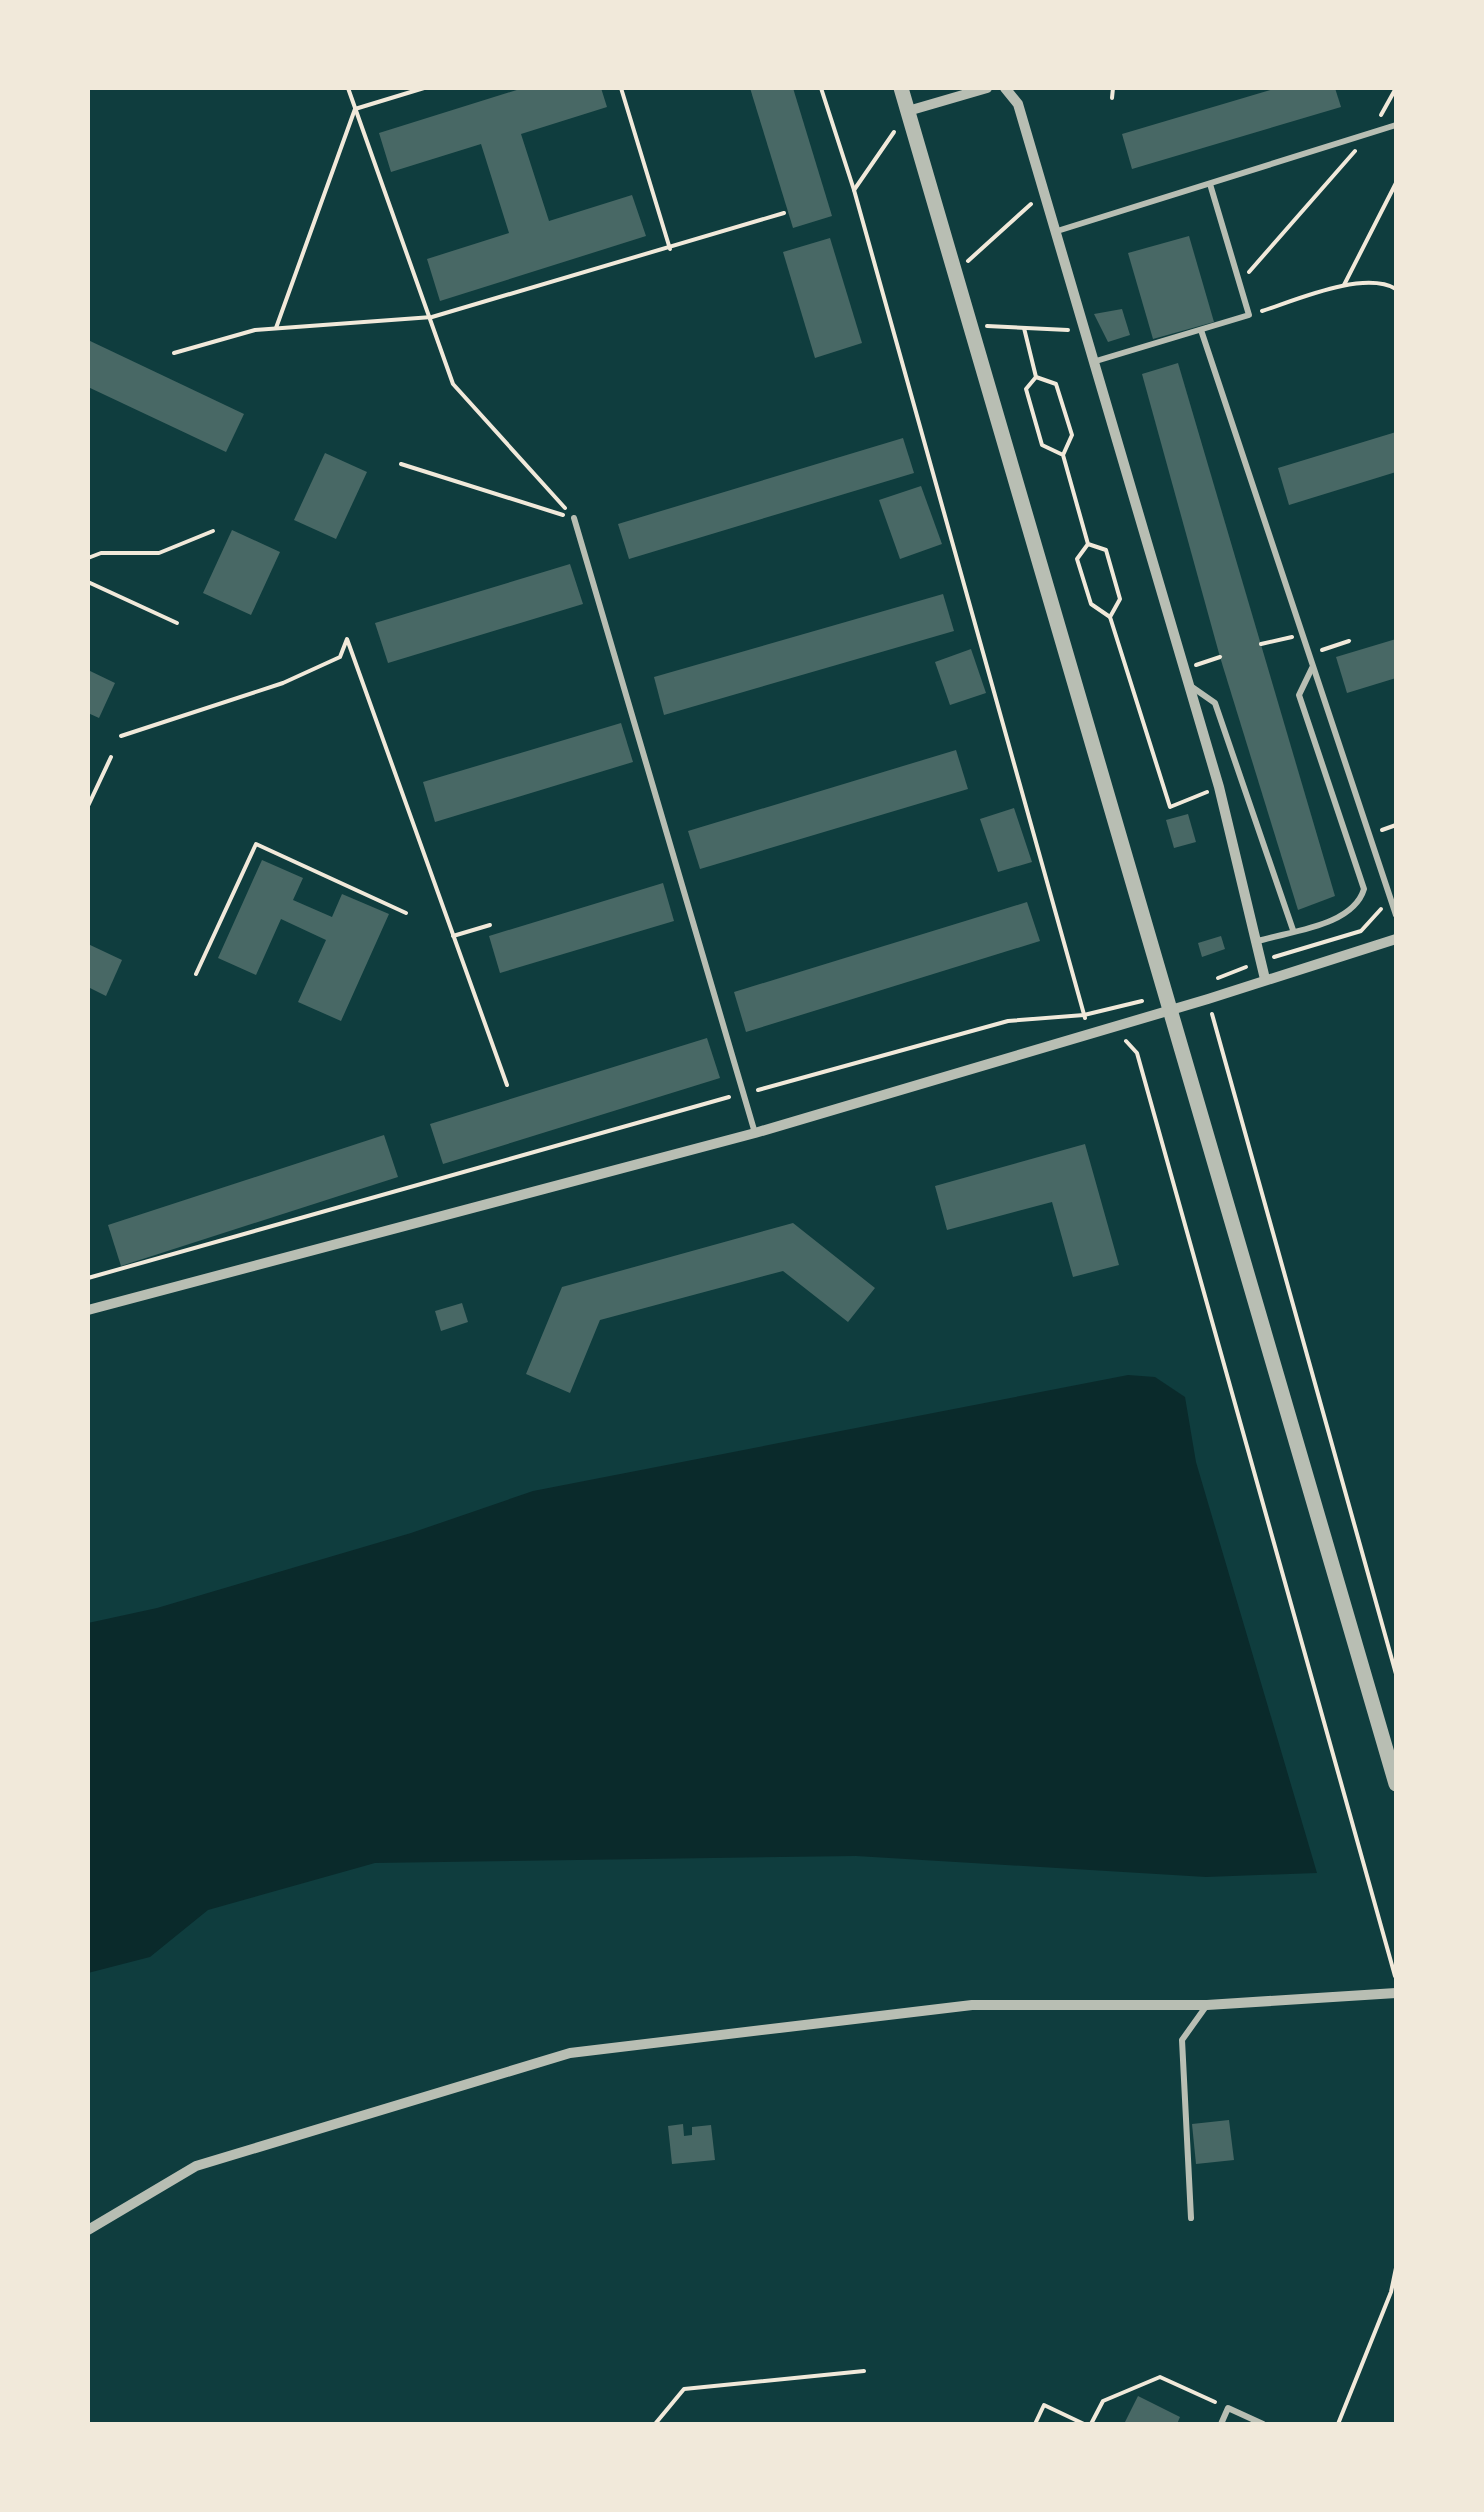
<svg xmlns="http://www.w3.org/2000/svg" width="1484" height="2512" viewBox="0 0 1484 2512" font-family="Mulish,sans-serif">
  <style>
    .water { fill: #0a2a2b }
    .building { fill: #486865 }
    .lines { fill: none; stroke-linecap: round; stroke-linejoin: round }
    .path { stroke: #f1e9da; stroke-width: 4 }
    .service { stroke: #b8beb3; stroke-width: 6 }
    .minor { stroke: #b8beb3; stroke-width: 10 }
    .tertiary { stroke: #b8beb3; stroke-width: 15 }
  </style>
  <rect width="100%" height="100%" fill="#0f3d3e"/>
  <!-- water -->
  <polygon class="water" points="1128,1375 1155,1377 1185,1397 1196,1462 1317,1873 1206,1877 856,1856 375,1863 208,1910 150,1957 88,1973 88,1623 157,1608 411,1533 533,1491"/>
  <!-- building -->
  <g class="building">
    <polygon points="523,88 601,88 607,107 521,134 549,221 632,195 646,236 440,301 427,259 509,233 481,144 391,172 379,133"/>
    <polygon points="750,88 793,88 832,216 793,228"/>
    <polygon points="1277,88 1335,88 1341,107 1132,169 1122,134"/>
    <polygon points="1189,236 1214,322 1153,339 1128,253"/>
    <polygon points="830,238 862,343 815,358 783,252"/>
    <polygon points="1122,309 1130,335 1108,342 1094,314"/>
    <polygon points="88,340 244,414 226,452 88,387"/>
    <polygon points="1178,363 1335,896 1298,910 1220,657 1142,374"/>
    <polygon points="1396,432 1396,472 1289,505 1278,468"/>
    <polygon points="903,438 914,473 629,559 618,524"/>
    <polygon points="325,453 367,472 336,539 294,520"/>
    <polygon points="921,486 942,544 900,559 879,500"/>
    <polygon points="232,530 280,552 251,615 203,593"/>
    <polygon points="570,564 583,604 388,663 375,623"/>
    <polygon points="943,594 954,631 664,715 654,677"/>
    <polygon points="1396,639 1396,678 1347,693 1336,657"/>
    <polygon points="971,649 986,693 950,705 935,662"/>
    <polygon points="88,670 115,683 99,718 88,713"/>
    <polygon points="621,723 633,762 435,822 423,782"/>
    <polygon points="956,750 968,789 700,869 688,831"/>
    <polygon points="1014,808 1032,862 998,872 980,819"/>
    <polygon points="1188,814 1196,842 1174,848 1166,820"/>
    <polygon points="262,860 303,878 293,900 332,917 342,894 389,914 341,1021 298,1002 326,940 281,919 256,975 218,958"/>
    <polygon points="663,883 674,921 500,973 489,936"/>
    <polygon points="1027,902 1040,941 746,1032 734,992"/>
    <polygon points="1221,936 1225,949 1202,957 1198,943"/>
    <polygon points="88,944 122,960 106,996 88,987"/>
    <polygon points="707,1038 720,1078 443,1164 430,1124"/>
    <polygon points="384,1135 398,1177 121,1266 108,1225"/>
    <polygon points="1085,1144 1119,1265 1073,1277 1052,1202 947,1230 935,1186"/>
    <polygon points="793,1223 875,1288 848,1322 783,1271 600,1320 570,1393 526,1374 562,1287"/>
    <polygon points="462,1303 468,1322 441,1331 435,1311"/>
    <polygon points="1229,2120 1234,2160 1196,2164 1192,2124"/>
    <polygon points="683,2124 684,2136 692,2135 692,2127 711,2125 715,2160 672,2164 668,2126"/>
    <polygon points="1138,2396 1180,2417 1177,2424 1124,2424"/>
  </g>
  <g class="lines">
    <!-- path -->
    <g class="path">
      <polyline points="348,88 453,384 565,508"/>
      <polyline points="621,88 670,249"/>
      <polyline points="821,88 854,190 1085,1018"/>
      <polyline points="1112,98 1113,88"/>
      <polyline points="1381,115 1396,88"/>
      <polyline points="854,190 894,132"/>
      <polyline points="968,261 1031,204"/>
      <polyline points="1249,272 1355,151"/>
      <polyline points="1344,285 1396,183"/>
      <path d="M 1262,311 C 1296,300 1364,270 1396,289"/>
      <polyline points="987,326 1068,330"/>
      <polyline points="276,328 355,109 424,88"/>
      <polyline points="1024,328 1036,377 1056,384 1072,435 1063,455 1088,544 1106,550 1120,599 1110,617 1170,807 1207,792"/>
      <polyline points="174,353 255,330 432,317 784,213"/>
      <polyline points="1036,377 1026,389 1042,445 1061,454"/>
      <polyline points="401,464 563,515"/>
      <polyline points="1088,544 1077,559 1091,604 1110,617"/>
      <polyline points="88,558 101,553 159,553 213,531"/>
      <polyline points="88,582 177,623"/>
      <polyline points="1261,644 1292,637"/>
      <polyline points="1322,650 1349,641"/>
      <polyline points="1196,665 1220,657"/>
      <polyline points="121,736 283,683 340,657 347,639 507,1085"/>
      <polyline points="88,806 111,757"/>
      <polyline points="1382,830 1396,825"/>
      <polyline points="453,936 490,925"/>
      <polyline points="1274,957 1361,931 1381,909"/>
      <polyline points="196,974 256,844 406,913"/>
      <polyline points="1218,978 1246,967"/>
      <polyline points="1212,1014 1396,1674"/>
      <polyline points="1126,1041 1137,1053 1395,1976"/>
      <polyline points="758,1090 1008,1021 1084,1015 1142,1001"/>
      <polyline points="88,1278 729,1097"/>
      <polyline points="655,2424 684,2389 864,2371"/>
      <polyline points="1002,2424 1008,2424"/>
      <polyline points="1035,2424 1044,2405 1084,2424"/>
      <polyline points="1091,2424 1103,2401 1160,2377 1215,2402"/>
      <polyline points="1338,2424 1391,2292 1396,2268"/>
    </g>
    <!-- service -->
    <g class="service">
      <polyline points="1054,232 1396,125"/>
      <polyline points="1201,330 1396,915"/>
      <polyline points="1096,361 1249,315 1210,184"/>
      <polyline points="574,518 755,1133"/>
      <polyline points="1192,687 1215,703 1293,930"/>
      <path d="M 1258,941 C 1291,931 1353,926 1364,889 L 1299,695 L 1312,668"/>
      <polyline points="1191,2218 1182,2040 1207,2005"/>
      <polyline points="1221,2424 1228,2408 1263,2424"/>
    </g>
    <!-- minor -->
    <g class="minor">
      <polyline points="1005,88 1018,104 1219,787 1265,979"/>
      <polyline points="908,111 987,88"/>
      <polyline points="88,1310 755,1133 1208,999 1396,939"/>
      <polyline points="88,2230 196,2166 570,2053 972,2005 1207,2005 1396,1993"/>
    </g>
    <!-- tertiary -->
    <polyline class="tertiary" points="901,88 1396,1784"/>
  </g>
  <!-- border -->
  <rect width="1484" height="2512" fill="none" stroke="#f1e9da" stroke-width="180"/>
</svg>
